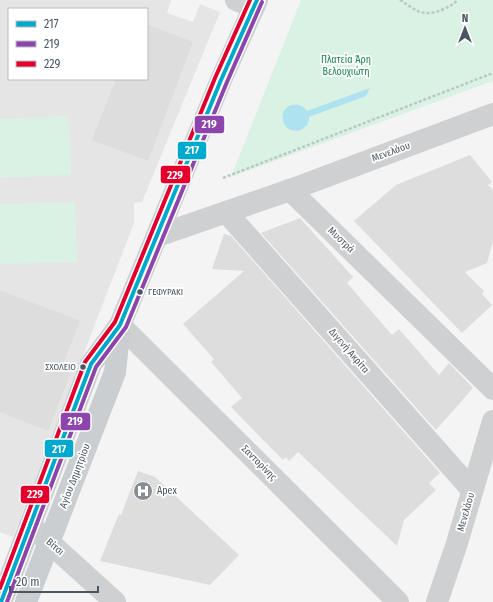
<svg xmlns="http://www.w3.org/2000/svg" width="493" height="602" viewBox="0 0 493 602" font-family="'Fira Sans Condensed',sans-serif">
  <style>
    .education { fill: #e6e5e6; fill-rule: evenodd }
    .green { fill: #d9f2e3 }
    .water { fill: #aee2f0 }
    .building { fill: #ddddde }
    .lines { fill: none; stroke-linecap: round; stroke-linejoin: round }
    .path { stroke: #bcc7c4; stroke-width: 2.5; stroke-dasharray: 3 2; stroke-linecap: butt }
    .minor { stroke: #ced0d2; stroke-width: 22 }
    .major { stroke: #caced1; stroke-width: 22 }
    .bus-1-casing { stroke: #fff; stroke-width: 7 }
    .bus-2-casing { stroke: #fff; stroke-width: 7 }
    .bus-3-casing { stroke: #fff; stroke-width: 7 }
    .bus-1 { stroke: #00a9ce; stroke-width: 4 }
    .bus-2 { stroke: #8e44ad; stroke-width: 4 }
    .bus-3 { stroke: #e4002b; stroke-width: 4 }
    .bus-dot { fill: #4a5661; stroke: #fff; stroke-width: 1.5 }
    .labels { text-anchor: middle; dominant-baseline: central; stroke-width: 3.5; stroke-linejoin: round; paint-order: stroke }
    .bus-label { font-size: 9px; fill: #4a5661; stroke: #fff; text-anchor: start }
    .park-label { font-size: 10px; fill: #17864f; stroke: #fff }
    .street-label { font-size: 10px; fill: #4a5661; stroke: #fff }
    .poi-label { font-size: 10px; fill: #4a5661; stroke: #fff; text-anchor: start }
    .line-badge { stroke: #fff; stroke-width: 1.5 }
    .badge-label { font-size: 11px; text-anchor: middle; font-weight: bold; fill: #fff }
  </style>
  <rect width="100%" height="100%" fill="#f4f4f4"/>
  <!-- education -->
  <path class="education" d="M 0,0 L 171,0 L 167,13 L 193,22 L 200,4 L 220,12 L 142,202 L 134,203 L 134,223 L 13,537 L 0,532 ZM 9,9 L 147,9 L 147,79 L 9,79 Z"/>
  <!-- green -->
  <g class="green">
    <polygon points="301,0 493,0 493,81 231,177"/>
    <polygon points="68,116 71,175 0,178 0,119"/>
    <polygon points="75,202 77,262 0,264 0,204"/>
  </g>
  <!-- water -->
  <path class="water" d="M 370,88 L 366,96 L 309,117 C 310,133 286,136 283,120 C 280,105 299,99 307,111 Z"/>
  <!-- building -->
  <g class="building">
    <polygon points="147,24 193,42 148,161 92,140 116,79 147,79"/>
    <polygon points="470,155 492,182 488,185 493,190 493,241 487,263 465,272 484,291 482,294 492,305 462,333 354,221 396,185"/>
    <polygon points="300,218 353,277 347,283 392,335 399,329 439,375 449,363 473,388 436,430 261,233"/>
    <polygon points="224,234 231,236 440,473 429,483 436,490 404,520 397,546 298,452 289,461 286,457 283,460 260,437 231,407 242,398 211,362 214,359 183,324 244,271 212,269"/>
    <polygon points="0,290 80,321 61,369 71,373 48,431 0,412"/>
    <polygon points="138,471 155,477 239,555 210,585 100,561 119,514 121,515"/>
  </g>
  <g class="lines">
    <!-- path -->
    <g class="path">
      <path d="M 400,0 C 417,11 423,18 444,9 C 449,6 454,5 457,0"/>
      <polyline points="223,178 493,73"/>
    </g>
    <!-- minor -->
    <g class="minor">
      <polyline points="236,0 254,7"/>
      <polyline points="290,190 493,389"/>
      <polyline points="226,212 472,490"/>
      <polyline points="157,236 290,190 493,114"/>
      <polyline points="120,325 398,602"/>
      <polyline points="30,525 115,602"/>
      <polyline points="437,602 457,543 493,421"/>
    </g>
    <!-- major -->
    <g class="major">
      <polyline points="1,602 91,364 120,325 221,80 257,0"/>
      <polyline points="26,602 115,372 120,325"/>
    </g>
    <!-- bus-1 casing -->
    <g class="bus-1-casing">
      <polyline id="bus-1" points="1,602 91,364 120,325 221,80 257,0"/>
    </g>
    <!-- bus-2 casing -->
    <g class="bus-2-casing">
      <polyline id="bus-2" points="7,602 96,367 126,327 227,82 262,2"/>
    </g>
    <!-- bus-3 casing -->
    <g class="bus-3-casing">
      <polyline id="bus-3" points="0,588 85,362 115,322 215,78 250,0"/>
    </g>
    <!-- bus-1 -->
    <use href="#bus-1" class="bus-1"/>
    <!-- bus-2 -->
    <use href="#bus-2" class="bus-2"/>
    <!-- bus-3 -->
    <use href="#bus-3" class="bus-3"/>
  </g>
  <!-- icons -->
  <defs>
    <g id="hospital-disc" transform="scale(1)"><circle r="9.5" fill="#868d94" stroke="#fff"/><path d="M-5-5h3v3.5h4V-5h3V5h-3V1.5h-4V5h-3Z" fill="#fff"/></g>
  </defs>
  <g fill-rule="evenodd">
    <use href="#hospital-disc" x="143" y="491"/>
  </g>
  <!-- markers -->
  <g class="bus-dot">
    <circle cx="140" cy="292" r="3.5"/>
    <circle cx="83" cy="367" r="3.5"/>
  </g>
  <g class="labels">
    <!-- bus labels -->
    <g class="bus-label">
      <text x="148" y="292">ΓΕΦΥΡΑΚΙ</text>
      <text x="76" y="367" text-anchor="end">ΣΧΟΛΕΙΟ</text>
    </g>
    <!-- park labels -->
    <g class="park-label">
      <text x="346" y="60">Πλατεία Άρη<tspan x="346" dy="12">Βελουχιώτη</tspan></text>
    </g>
    <!-- street labels -->
    <g class="street-label">
      <text transform="translate(391 152) rotate(-20)">Μενελάου</text>
      <text transform="translate(341 240) rotate(44)">Μυστρά</text>
      <text transform="translate(349 351) rotate(49)">Διγενή Ακρίτα</text>
      <text transform="translate(259 463) rotate(45)">Σαντορίνης</text>
      <text transform="translate(75 476) rotate(-69)">Αγίου Δημητρίου</text>
      <text transform="translate(466 512) rotate(-74)">Μενελάου</text>
      <text transform="translate(55 547) rotate(41)">Βίτσι</text>
    </g>
    <!-- poi labels -->
    <g class="poi-label">
      <text x="157" y="491">Apex</text>
    </g>
  </g>
  <g class="line-badge">
    <rect x="194" y="115" width="31" height="19" rx="4" fill="#8e44ad"/>
    <rect x="177" y="141" width="30" height="19" rx="4" fill="#00a9ce"/>
    <rect x="160" y="165" width="31" height="19" rx="4" fill="#e4002b"/>
    <rect x="60" y="412" width="31" height="19" rx="4" fill="#8e44ad"/>
    <rect x="44" y="439" width="30" height="19" rx="4" fill="#00a9ce"/>
    <rect x="20" y="485" width="30" height="19" rx="4" fill="#e4002b"/>
  </g>
  <g class="badge-label">
    <text x="209" y="128">219</text>
    <text x="192" y="154">217</text>
    <text x="175" y="179">229</text>
    <text x="75" y="425">219</text>
    <text x="59" y="453">217</text>
    <text x="35" y="498">229</text>
  </g>
  <!-- legend -->
  <rect x="8" y="8" width="140" height="72" fill="#ffffff" stroke="#b7bbc0"/>
  <rect x="16" y="21" width="20" height="6" fill="#00a9ce" stroke="#b7bbc0"/>
  <text x="44" y="28" font-size="12" fill="#4a5661">217</text>
  <rect x="16" y="41" width="20" height="6" fill="#8e44ad" stroke="#b7bbc0"/>
  <text x="44" y="48" font-size="12" fill="#4a5661">219</text>
  <rect x="16" y="61" width="20" height="6" fill="#e4002b" stroke="#b7bbc0"/>
  <text x="44" y="68" font-size="12" fill="#4a5661">229</text>
  <!-- north arrow -->
  <g transform="translate(465 28)" stroke="#ffffff" stroke-width="3" paint-order="stroke">
  <path d="M0-3L7 15L0 10L-7 15Z" fill="#4a5661"/>
  <text y="-6" font-size="11" font-weight="bold" text-anchor="middle" fill="#4a5661">N</text>
  </g>
  <!-- scale -->
  <path d="M10 586v6h88v-6" fill="none" stroke="#4a5661" stroke-width="2"/>
  <text x="16" y="586" font-size="12" fill="#4a5661" stroke="#ffffff" stroke-width="3" paint-order="stroke">20 m</text>
</svg>
